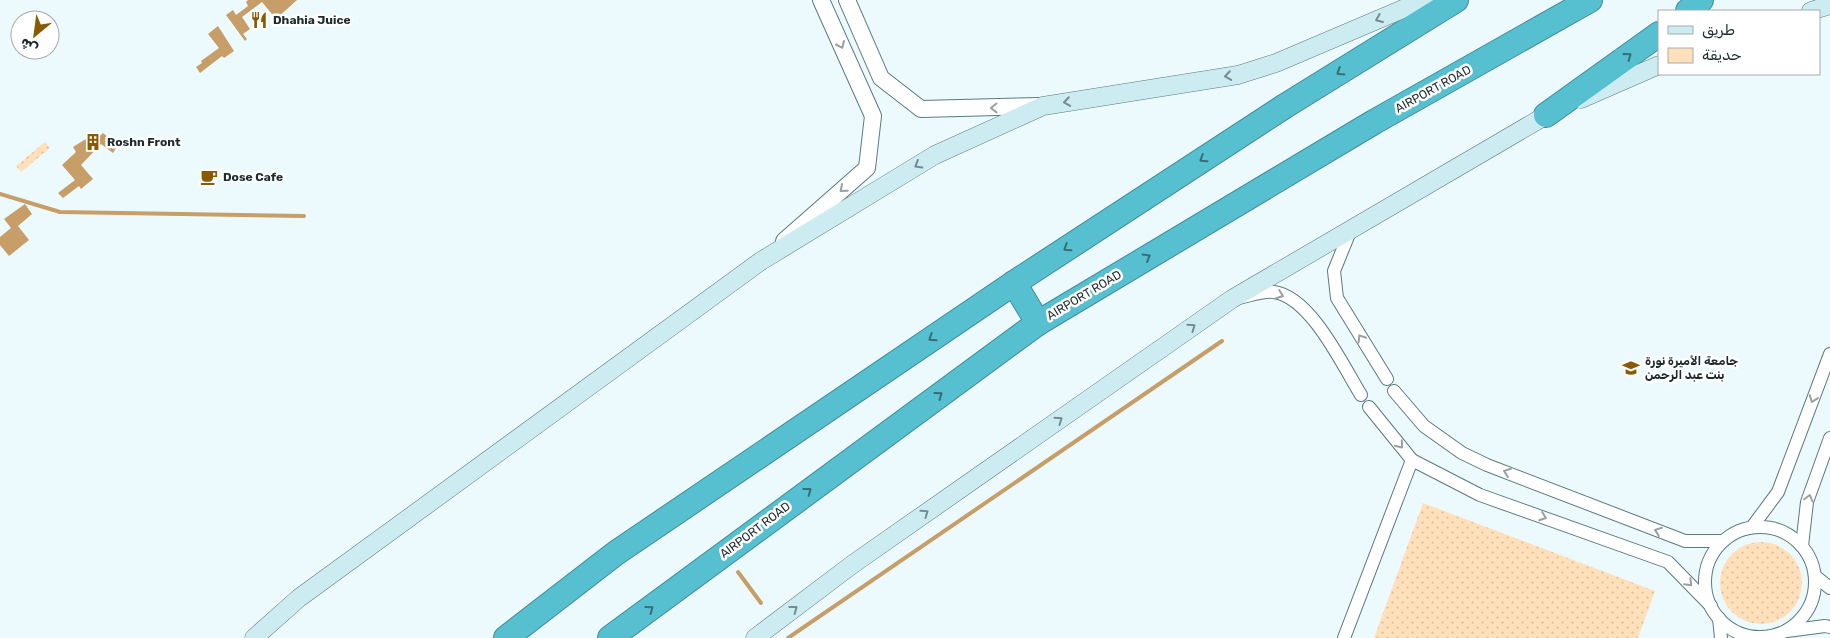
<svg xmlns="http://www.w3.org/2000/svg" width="1830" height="638" viewBox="0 0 1830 638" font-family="Rubik,Cairo,sans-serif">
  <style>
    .green { fill: url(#green-dots) }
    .water { fill: #c79e67 }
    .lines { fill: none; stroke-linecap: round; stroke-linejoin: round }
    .stream { stroke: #c79e67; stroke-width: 4 }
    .minor-casing { stroke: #5a7a7f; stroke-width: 14 }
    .tertiary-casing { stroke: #5a7a7f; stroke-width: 18 }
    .secondary-casing { stroke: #5a7a7f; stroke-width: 19 }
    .motorway-casing { stroke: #428b97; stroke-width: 26 }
    .minor { stroke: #fff; stroke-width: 12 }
    .tertiary { stroke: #fff; stroke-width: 16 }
    .secondary { stroke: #ccecf1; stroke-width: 18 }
    .motorway { stroke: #56bfd0; stroke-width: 24 }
    .oneway { stroke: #758c90 }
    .oneway2 { stroke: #9aa0a1 }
    .oneway3 { stroke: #376e77 }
    .labels { text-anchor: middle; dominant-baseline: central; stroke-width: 5; stroke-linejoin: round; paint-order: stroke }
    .poi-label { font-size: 12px; font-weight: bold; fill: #1e2b2e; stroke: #fff; text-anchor: start }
    .street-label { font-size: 12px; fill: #1e2b2e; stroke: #fff }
  </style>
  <defs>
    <pattern id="green-dots" width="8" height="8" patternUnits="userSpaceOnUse" patternTransform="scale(1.25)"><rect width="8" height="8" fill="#ffe0ba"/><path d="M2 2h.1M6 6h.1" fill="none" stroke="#dac0a0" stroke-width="1.8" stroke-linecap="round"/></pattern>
  </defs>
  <rect width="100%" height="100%" fill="#ecfafd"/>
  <!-- green -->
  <g class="green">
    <polygon points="45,142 50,148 21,172 16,166"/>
    <polygon points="1423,503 1655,591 1638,638 1374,638"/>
    <circle cx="1761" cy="583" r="41"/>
  </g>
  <!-- water -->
  <g class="water">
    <polygon points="248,0 297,0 276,19 262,2 242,17 250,29 243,34 247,39 245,41 226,15 233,10 236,15 248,6 246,2"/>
    <polygon points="218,26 234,51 224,58 222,56 200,73 196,67 202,63 201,61 219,48 208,34"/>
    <polygon points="103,133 118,145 113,153 101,144 81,165 93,179 81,189 79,186 63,198 58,193 75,180 62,165 76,152 73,147 89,137 93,142"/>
    <polygon points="25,204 32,214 18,226 29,240 9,256 0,245 0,237 11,228 4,219"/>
  </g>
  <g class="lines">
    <!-- stream -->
    <g class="stream">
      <polyline points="0,194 60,212 304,216"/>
      <polyline points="738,572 761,603"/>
      <polyline points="788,638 1222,341"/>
    </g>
    <!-- minor casing -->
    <g class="minor-casing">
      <g id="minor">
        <polyline points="1351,229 1334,271 1337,298 1387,379"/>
        <path d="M 1239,298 C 1249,296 1264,290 1274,292 C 1311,297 1343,366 1361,395"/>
        <polyline points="1394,391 1424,426 1462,453 1487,465 1685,541 1723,541"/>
        <polyline points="1369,407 1412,460 1480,495 1668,562 1711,606"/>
        <polyline points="1752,527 1778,492 1830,354"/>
        <circle cx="1760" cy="582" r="55"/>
        <polyline points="1802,546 1807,502 1830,438"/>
        <polyline points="1815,576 1830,588"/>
        <polyline points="1719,618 1721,638"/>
        <polyline points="1787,631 1825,626 1830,627"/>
        <polyline points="1344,638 1412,460"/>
      </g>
    </g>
    <!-- tertiary casing -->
    <g class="tertiary-casing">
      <g id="tertiary">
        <polyline points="847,0 881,78 921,109 1041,106"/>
        <polyline points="784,241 867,168 873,116 821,0"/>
      </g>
    </g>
    <!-- secondary casing -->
    <g class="secondary-casing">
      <g id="secondary">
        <polyline points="1811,11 1830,5"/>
        <polyline points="1581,99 1659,65"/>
        <polyline points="254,638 299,598 761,261 935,155 1043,106 1238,75 1276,63 1424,0"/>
        <polyline points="755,638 853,564 1232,299 1557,109"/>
      </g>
    </g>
    <!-- motorway casing -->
    <g class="motorway-casing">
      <g id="motorway">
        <polyline points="1688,11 1701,0"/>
        <polyline points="1546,115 1659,34"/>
        <polyline points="1014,283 1038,323"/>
        <polyline points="506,638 616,553 1014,283 1285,106 1456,0"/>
        <polyline points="610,638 1038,323 1374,122 1590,0"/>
      </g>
    </g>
    <!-- minor -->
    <use href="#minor" class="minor"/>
    <!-- tertiary -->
    <use href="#tertiary" class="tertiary"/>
    <!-- secondary -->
    <use href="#secondary" class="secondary"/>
    <!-- motorway -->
    <use href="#motorway" class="motorway"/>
  </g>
  <!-- one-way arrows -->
  <defs><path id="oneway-chevron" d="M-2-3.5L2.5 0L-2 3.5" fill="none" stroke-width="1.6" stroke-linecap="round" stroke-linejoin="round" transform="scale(1.25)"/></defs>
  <g class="oneway">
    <use href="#oneway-chevron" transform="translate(1379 19) rotate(157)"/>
    <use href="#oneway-chevron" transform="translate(1228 76) rotate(171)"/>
    <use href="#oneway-chevron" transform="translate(1067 102) rotate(171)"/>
    <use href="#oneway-chevron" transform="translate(918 165) rotate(149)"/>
    <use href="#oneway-chevron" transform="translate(1192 327) rotate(-35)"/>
    <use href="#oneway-chevron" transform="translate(1059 420) rotate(-35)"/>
    <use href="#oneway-chevron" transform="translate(925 513) rotate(-35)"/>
    <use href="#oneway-chevron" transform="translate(794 609) rotate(-37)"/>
  </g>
  <g class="oneway2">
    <use href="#oneway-chevron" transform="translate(841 45) rotate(66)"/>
    <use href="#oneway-chevron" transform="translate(994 108) rotate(179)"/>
    <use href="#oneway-chevron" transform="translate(843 189) rotate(139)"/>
    <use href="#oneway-chevron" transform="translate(1280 295) rotate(20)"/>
    <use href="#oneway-chevron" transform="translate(1361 338) rotate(-122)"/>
    <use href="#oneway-chevron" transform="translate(1813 399) rotate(110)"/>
    <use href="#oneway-chevron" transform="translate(1400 445) rotate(51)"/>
    <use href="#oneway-chevron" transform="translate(1507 472) rotate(-159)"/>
    <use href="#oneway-chevron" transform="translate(1809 498) rotate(-75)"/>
    <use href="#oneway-chevron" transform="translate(1543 517) rotate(20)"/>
    <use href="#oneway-chevron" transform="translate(1658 531) rotate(-159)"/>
    <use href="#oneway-chevron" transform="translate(1689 583) rotate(45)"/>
  </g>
  <g class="oneway3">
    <use href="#oneway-chevron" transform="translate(1628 56) rotate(-36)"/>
    <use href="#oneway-chevron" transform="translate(1340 72) rotate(148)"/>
    <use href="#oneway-chevron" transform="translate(1203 159) rotate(147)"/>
    <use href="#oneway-chevron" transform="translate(1067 248) rotate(147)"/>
    <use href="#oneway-chevron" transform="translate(1147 257) rotate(-31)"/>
    <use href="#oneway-chevron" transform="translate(932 338) rotate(146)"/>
    <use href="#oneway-chevron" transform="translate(939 395) rotate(-36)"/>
    <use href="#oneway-chevron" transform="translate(808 491) rotate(-37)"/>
    <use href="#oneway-chevron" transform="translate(650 609) rotate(-36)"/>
  </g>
  <!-- icons -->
  <defs>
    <g id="restaurant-bare" transform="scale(1.35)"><path d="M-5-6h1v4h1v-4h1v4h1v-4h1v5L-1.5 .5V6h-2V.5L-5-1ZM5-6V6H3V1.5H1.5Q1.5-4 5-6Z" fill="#8a5a00" stroke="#fff" stroke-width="2.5" paint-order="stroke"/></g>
    <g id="building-bare" transform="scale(1.35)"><path d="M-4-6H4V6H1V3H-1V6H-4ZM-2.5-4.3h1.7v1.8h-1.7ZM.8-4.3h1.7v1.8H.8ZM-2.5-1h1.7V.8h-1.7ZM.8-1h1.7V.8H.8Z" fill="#8a5a00" stroke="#fff" stroke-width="2.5" paint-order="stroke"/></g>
    <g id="cafe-bare" transform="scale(1.35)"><path d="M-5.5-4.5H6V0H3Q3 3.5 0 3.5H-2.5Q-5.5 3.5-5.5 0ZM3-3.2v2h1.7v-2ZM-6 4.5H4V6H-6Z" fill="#8a5a00" stroke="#fff" stroke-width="2.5" paint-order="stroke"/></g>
    <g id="university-bare" transform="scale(1.35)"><path d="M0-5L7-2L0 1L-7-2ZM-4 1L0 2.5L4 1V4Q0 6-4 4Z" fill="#8a5a00" stroke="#fff" stroke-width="2.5" paint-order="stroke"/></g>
  </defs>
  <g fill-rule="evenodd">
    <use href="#restaurant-bare" x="259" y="20"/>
    <use href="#building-bare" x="93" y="142"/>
    <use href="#cafe-bare" x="209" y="177"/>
    <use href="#university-bare" x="1631" y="368"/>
  </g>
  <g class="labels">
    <!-- poi labels -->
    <g class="poi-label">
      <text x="273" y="20">Dhahia Juice</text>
      <text x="107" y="142">Roshn Front</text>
      <text x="223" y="177">Dose Cafe</text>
      <text x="1645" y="361">جامعة الأميرة نورة<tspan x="1645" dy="14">بنت عبد الرحمن</tspan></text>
    </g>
    <!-- street labels -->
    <g class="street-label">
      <text transform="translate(1433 89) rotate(-29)">AIRPORT ROAD</text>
      <text transform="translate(1084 295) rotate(-31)">AIRPORT ROAD</text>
      <text transform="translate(755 530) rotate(-37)">AIRPORT ROAD</text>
    </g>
  </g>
  <!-- legend -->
  <rect x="1658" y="10" width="162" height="65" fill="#ffffff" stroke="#a5aaab"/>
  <rect x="1668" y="26" width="25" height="8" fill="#ccecf1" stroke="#a5aaab"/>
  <text x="1702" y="35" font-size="15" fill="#1e2b2e">طريق</text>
  <rect x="1668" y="48" width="25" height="15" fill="#ffe0ba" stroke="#a5aaab"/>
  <text x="1702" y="60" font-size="15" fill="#1e2b2e">حديقة</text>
  <!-- north arrow -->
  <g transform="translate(35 35) rotate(209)"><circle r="24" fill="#ffffff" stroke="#a5aaab"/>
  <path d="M0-4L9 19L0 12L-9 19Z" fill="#8a5a00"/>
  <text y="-8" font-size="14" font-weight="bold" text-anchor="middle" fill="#1e2b2e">ش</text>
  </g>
</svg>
